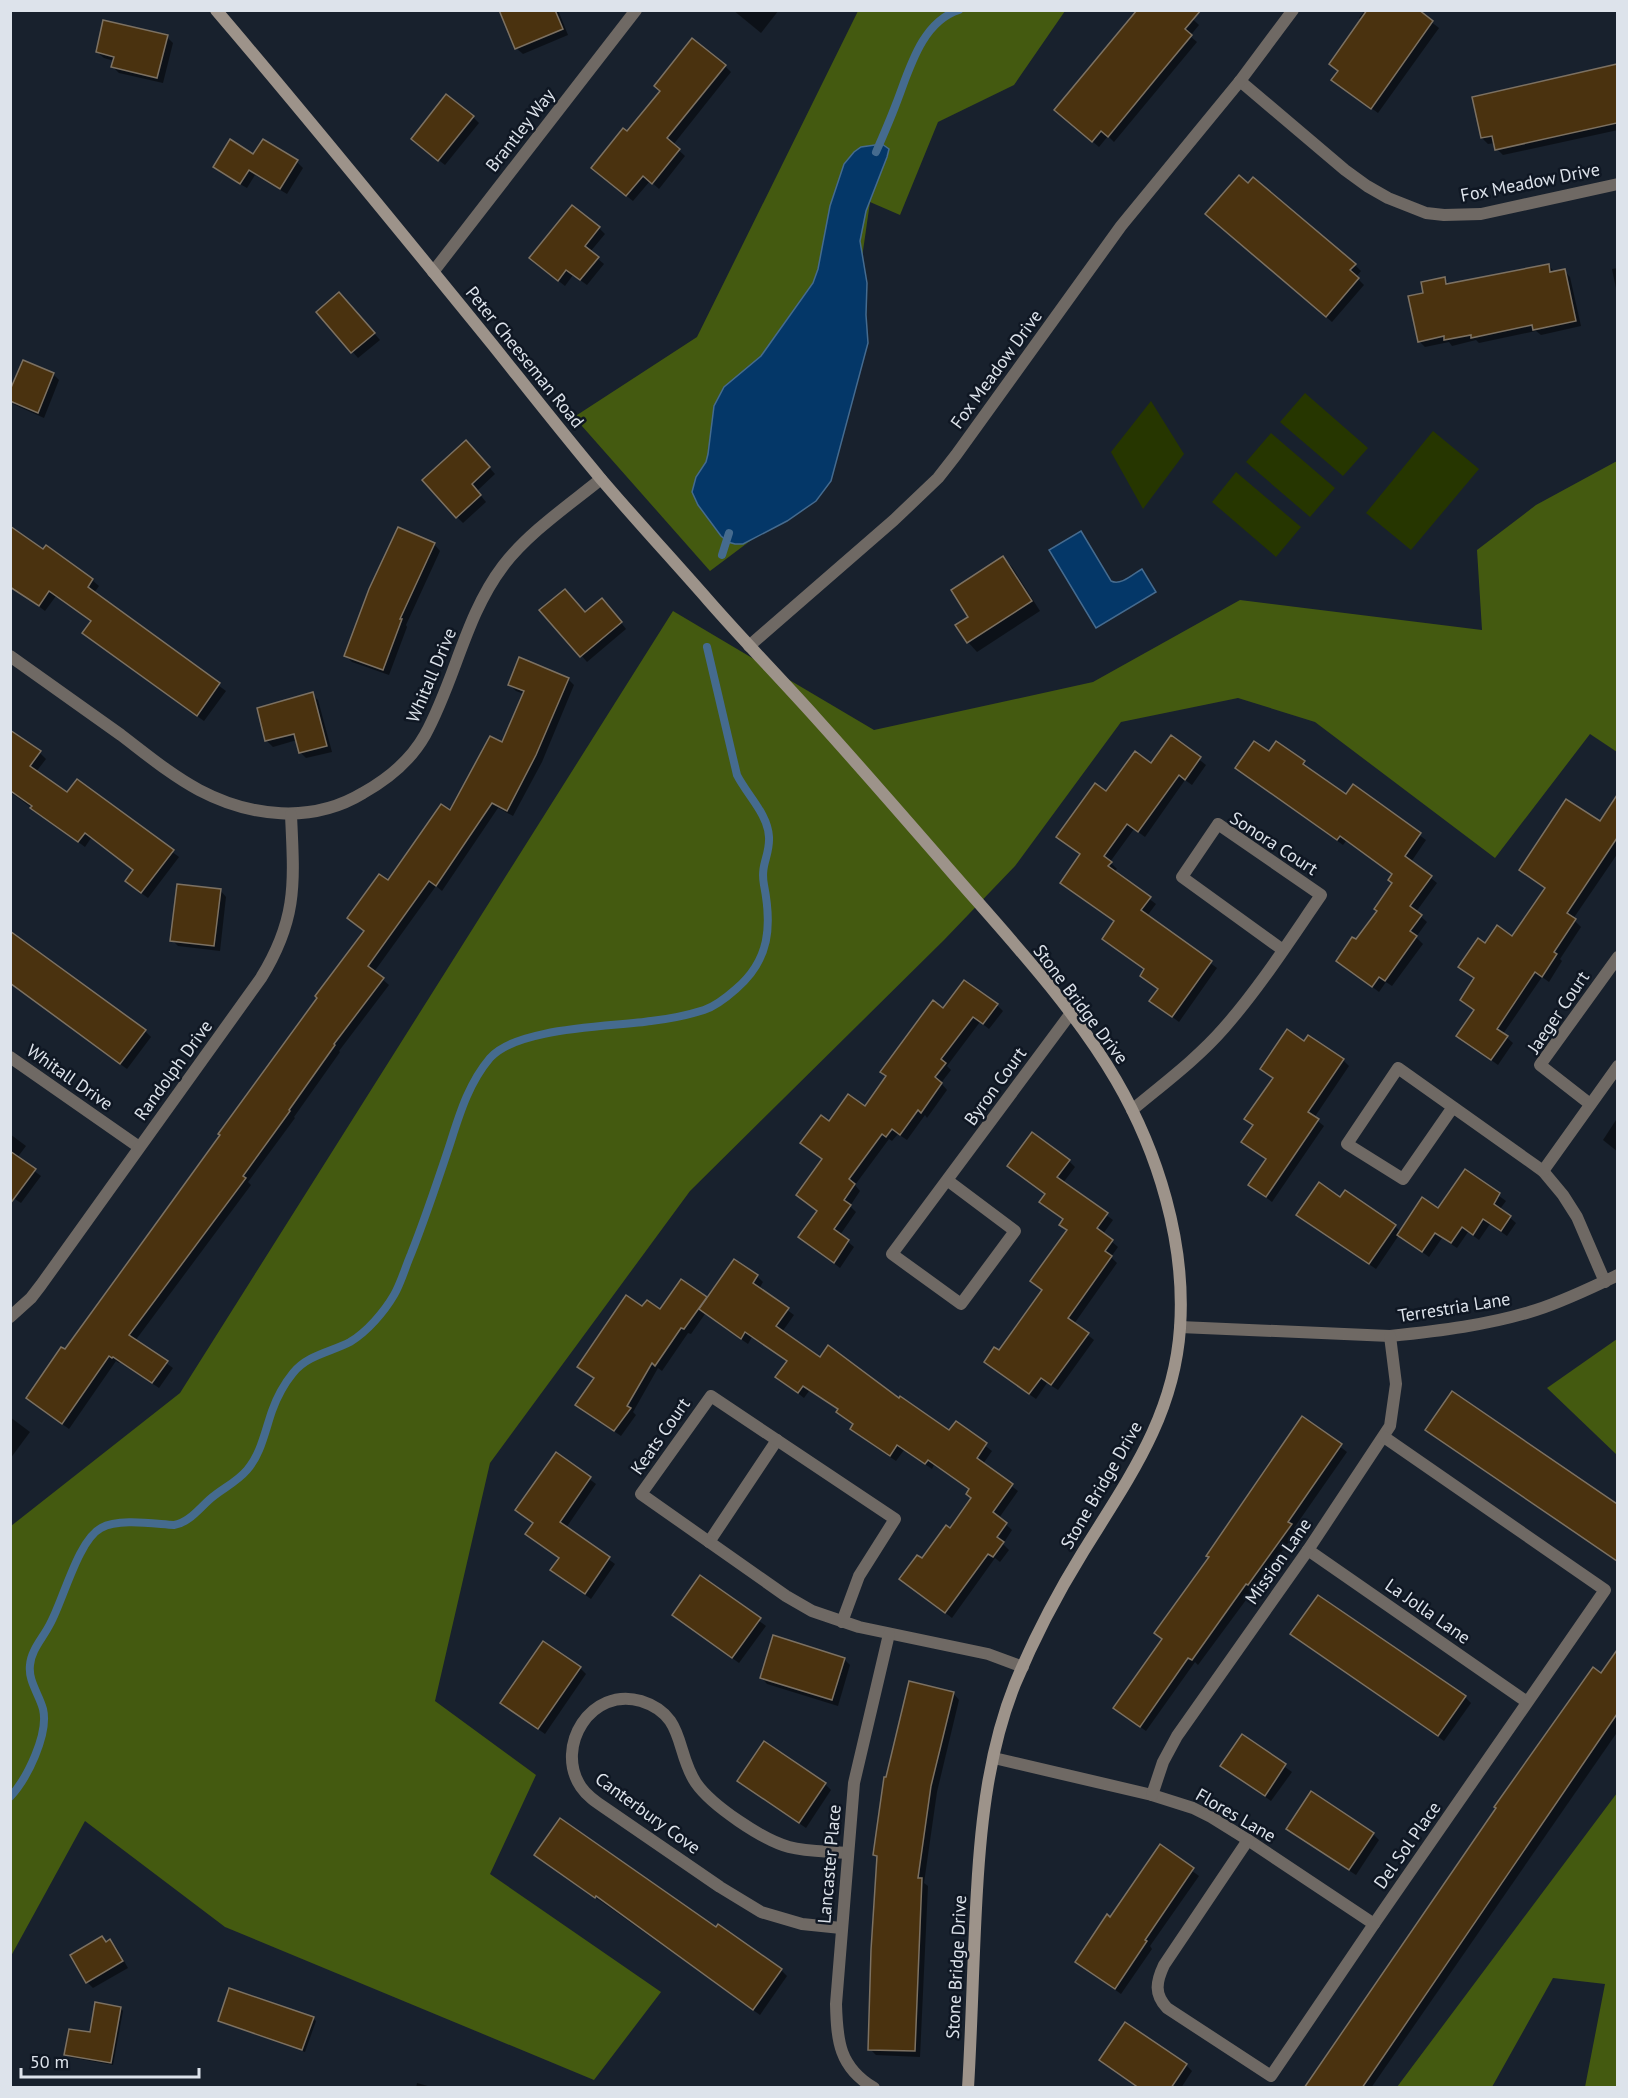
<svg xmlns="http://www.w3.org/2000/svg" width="1628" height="2098" viewBox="0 0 1628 2098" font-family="'PT Sans',sans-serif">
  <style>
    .green { fill: #263600 }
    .forest { fill: #445a10 }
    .water { fill: #043768; stroke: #456b8f; stroke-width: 1.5 }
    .shadow { fill: #0007 }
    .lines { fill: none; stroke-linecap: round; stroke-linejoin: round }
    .stream { stroke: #456b8f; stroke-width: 8 }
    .building { fill: #4a320f; stroke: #7c7162; stroke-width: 1.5 }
    .street { stroke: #6f6964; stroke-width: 12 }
    .secondary { stroke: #9d938a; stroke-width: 12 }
    .labels { text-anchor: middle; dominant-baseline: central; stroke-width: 5; stroke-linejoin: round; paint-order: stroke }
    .street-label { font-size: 18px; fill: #dde3eb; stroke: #0f1723 }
  </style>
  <rect width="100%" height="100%" fill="#18212d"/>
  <!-- green -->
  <g class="green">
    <polygon points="1305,393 1368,448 1343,476 1280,422"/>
    <polygon points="1151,401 1184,454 1143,509 1111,452"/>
    <polygon points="1433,431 1479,469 1411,550 1366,513"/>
    <polygon points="1271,433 1335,488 1310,517 1246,462"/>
    <polygon points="1236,472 1301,527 1276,557 1212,502"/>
  </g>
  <!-- forest -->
  <g class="forest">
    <polygon points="858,11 1065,11 1014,85 938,122 900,215 870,202 830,481 710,571 574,417 697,337"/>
    <polygon points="1617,461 1617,752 1590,734 1495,858 1315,722 1238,698 1121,722 1015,866 944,940 690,1191 490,1463 435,1701 536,1775 490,1874 661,1992 594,2080 225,1927 85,1821 11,1956 11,1526 180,1393 673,611 874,730 1093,682 1240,600 1482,630 1477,550 1536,505"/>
    <polygon points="1617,1339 1617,1455 1547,1388"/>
    <polygon points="1617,1793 1617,2087 1585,2087 1605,1984 1553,1978 1492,2087 1397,2087"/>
  </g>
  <!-- water -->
  <g class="water">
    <polygon points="882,144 889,149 887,157 866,211 860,241 867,283 866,315 868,343 831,481 816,501 787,521 743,544 735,544 728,542 721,536 698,505 692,492 696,477 706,462 708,454 714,406 724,387 761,356 813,283 818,269 830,206 844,164 854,152 861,147"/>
    <path d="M 1081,531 L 1111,581 C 1121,586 1133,574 1142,569 L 1156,592 L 1096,628 L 1049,550 Z"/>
  </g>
  <!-- shadow -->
  <g class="shadow">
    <polygon points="501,10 558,10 568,35 523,54 516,48"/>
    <polygon points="733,10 779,10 761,33"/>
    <polygon points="1183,10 1199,25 1190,36 1197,42 1114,142 1108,136 1099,147 1062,116"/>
    <polygon points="1365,10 1416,10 1439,28 1378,113 1333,80 1339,71 1362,20 1359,18"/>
    <polygon points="167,37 173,43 163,83 119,73 113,67 114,61 104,58 97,52"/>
    <polygon points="725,66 731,72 673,145 685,156 659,189 650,181 633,201 599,174"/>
    <polygon points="1618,66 1618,130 1503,155 1497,149 1495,143 1488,144 1482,138 1474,99"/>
    <polygon points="473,117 479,123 445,165 419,145"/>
    <polygon points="263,141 297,162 303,168 287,194 255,175 247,188 221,173 215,167 254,156"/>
    <polygon points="1213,220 1355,265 1361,271 1356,277 1364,285 1332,322"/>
    <polygon points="599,228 605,234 590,252 604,264 587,285 573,275 565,286 537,264"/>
    <polygon points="1548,265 1554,271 1564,271 1570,277 1581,326 1541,335 1536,331 1479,343 1476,340 1452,346 1449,342 1425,347 1419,341 1425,294 1444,279 1451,285"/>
    <polygon points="1618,268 1618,298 1612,269"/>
    <polygon points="345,300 380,340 358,358 318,312"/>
    <polygon points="53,374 59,380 44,418 15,405 10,401 10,394"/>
    <polygon points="472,448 495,474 477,491 486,502 463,523 457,517"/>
    <polygon points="434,544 440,551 406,625 407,627 389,675 352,662 346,656"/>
    <polygon points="46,547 92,580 99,586 94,593 226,691 204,721 90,639 84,633 92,622 56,596 45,611 16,589"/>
    <polygon points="1003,558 1012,567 1040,611 977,652 968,642 970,617"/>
    <polygon points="608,606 626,629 587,662 542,610 585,614"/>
    <polygon points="568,679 574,685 542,762 513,816 498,808 442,891 436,886 374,972 389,985 339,1051 340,1052 294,1117 295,1118 248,1182 251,1185 135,1341 173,1368 159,1388 120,1362 119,1363 116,1361 69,1429 34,1404 28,1398 65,1351 161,1219 365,932 349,918 389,882 451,812 503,744 524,694 516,691 510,685"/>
    <polygon points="312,694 318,700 332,752 306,758 300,752 297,740 273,747 266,740"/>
    <polygon points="1171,737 1206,765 1192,785 1185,780 1145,837 1134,829 1110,862 1117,869 1114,872 1156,904 1147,916 1217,968 1179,1022 1151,1001 1159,990 1142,976 1146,970 1104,938 1115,922 1062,883 1081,855 1058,837 1107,793 1151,765"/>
    <polygon points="40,753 46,759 36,772 68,794 77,781 179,857 148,898 133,887 134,870 91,838 85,847 10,792"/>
    <polygon points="1269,753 1304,762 1309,770 1346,796 1353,786 1426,840 1411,862 1437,883 1416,912 1427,922 1416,937 1423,944 1392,986 1386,982 1379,992 1338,961 1356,941 1378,911 1393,884 1393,874 1346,841 1343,845 1236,768"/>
    <polygon points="1618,798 1618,853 1573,919 1581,927 1560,959 1562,961 1549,982 1542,977 1503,1034 1513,1043 1498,1065 1458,1036 1475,1011 1462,1000 1475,980 1460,967 1485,945 1513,938 1546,889 1521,870 1600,824"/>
    <polygon points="220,890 226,897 220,951 178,946 172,940"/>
    <polygon points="10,983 145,1031 151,1037 127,1069"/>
    <polygon points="997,1005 1003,1011 989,1029 980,1022 947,1066 951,1070 941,1083 947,1090 927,1118 925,1115 907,1140 898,1134 892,1141 889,1139 855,1185 860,1191 850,1206 856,1212 840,1235 854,1247 840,1268 800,1237 818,1211 798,1195 823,1160 829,1123 866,1108 944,1010"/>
    <polygon points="1343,1060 1349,1066 1314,1118 1324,1126 1272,1202 1250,1185 1267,1160 1243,1142 1254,1126 1246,1119 1274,1079 1262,1069"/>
    <polygon points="1616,1120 1618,1121 1618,1152 1603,1140"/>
    <polygon points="10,1134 26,1146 17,1158 41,1176 21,1203 10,1196"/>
    <polygon points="1069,1161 1075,1167 1063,1183 1113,1220 1103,1234 1118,1247 1111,1257 1117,1263 1074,1324 1094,1340 1058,1390 1047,1383 1036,1399 992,1368 1000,1352 1044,1291 1032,1281 1068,1231 1061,1224 1064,1220 1041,1202 1046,1195 1009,1166"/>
    <polygon points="1465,1171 1506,1201 1500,1209 1516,1223 1507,1236 1490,1224 1479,1240 1468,1232 1457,1248 1442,1238 1429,1257 1399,1235 1376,1269 1304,1220 1341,1199 1395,1226 1401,1232 1439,1210"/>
    <polygon points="757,1276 763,1282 759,1289 794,1315 782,1332 820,1359 899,1400 949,1432 956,1423 992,1451 983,1464 1018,1491 999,1518 1012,1530 1003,1544 1009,1550 1000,1562 995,1558 952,1618 901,1579 922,1561 950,1530 972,1498 971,1490 934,1465 932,1469 904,1450 896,1461 858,1435 852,1428 854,1425 844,1418 838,1412 839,1410 809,1391 804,1398 777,1377 788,1362 752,1337 748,1344 705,1314 691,1334 688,1333 662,1371 658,1368 633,1412 636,1415 621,1436 583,1410 595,1379 579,1366 643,1309 660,1311 706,1298 707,1299"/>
    <polygon points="1452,1393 1618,1506 1618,1562 1433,1436 1427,1430"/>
    <polygon points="10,1417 30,1432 10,1459"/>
    <polygon points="1303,1418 1347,1452 1294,1528 1297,1531 1198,1665 1195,1662 1146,1731 1121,1713 1210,1557"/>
    <polygon points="556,1454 596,1484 566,1528 615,1564 591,1599 558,1575 560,1559 527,1534 534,1524"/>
    <polygon points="700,1578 766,1626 739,1663 673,1615"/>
    <polygon points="1292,1634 1465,1697 1471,1703 1444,1741"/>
    <polygon points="1618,1652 1618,1731 1371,2088 1305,2088"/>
    <polygon points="844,1659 850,1665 838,1706 767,1684 761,1677"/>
    <polygon points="580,1668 586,1674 545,1734 508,1708"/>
    <polygon points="953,1693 959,1700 937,1792 924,1883 928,1886 920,2057 876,2055 870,2049 879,1859 875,1855"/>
    <polygon points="1242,1736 1292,1772 1271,1801 1222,1766"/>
    <polygon points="739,1781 825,1784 831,1790 806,1828"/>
    <polygon points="1288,1829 1373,1834 1379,1840 1356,1875 1294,1835"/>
    <polygon points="1160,1847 1199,1876 1150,1946 1152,1949 1121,1994 1076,1962 1110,1919"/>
    <polygon points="536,1855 717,1929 781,1970 787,1976 760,2015"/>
    <polygon points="102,1938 107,1943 110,1941 116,1947 128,1968 93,1988 87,1982"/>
    <polygon points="121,2008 123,2011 113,2065 69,2057 66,2054"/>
    <polygon points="313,2018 316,2021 305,2052 222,2023 220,2020"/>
    <polygon points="1101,2060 1186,2065 1192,2071 1181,2088 1139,2088"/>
    <polygon points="417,2083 435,2088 416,2088"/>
  </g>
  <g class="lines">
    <!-- stream -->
    <g class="stream">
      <path d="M 876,152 C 883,136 890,120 896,104 C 909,71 921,22 959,10"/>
      <polyline points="722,555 729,533"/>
      <path d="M 10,1797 C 27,1779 49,1734 43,1709 C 39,1694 28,1681 30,1665 C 31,1650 43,1638 50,1624 C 63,1601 78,1540 101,1528 C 119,1518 155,1524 174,1525 C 188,1523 198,1510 209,1500 C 221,1489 236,1483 247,1470 C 261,1454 265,1431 272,1411 C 277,1397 284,1384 293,1373 C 307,1355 331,1352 350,1342 C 367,1332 384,1312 394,1295 C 401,1283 405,1268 411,1254 C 425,1219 437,1183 449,1147 C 459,1116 468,1084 490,1058 C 517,1027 611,1027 651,1021 C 669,1019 688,1015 704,1010 C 716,1006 727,997 736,989 C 770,960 772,926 764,885 C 760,864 770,856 769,837 C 768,814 747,795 737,775 L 707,647"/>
    </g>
  </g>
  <!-- building -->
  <g class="building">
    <polygon points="499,10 555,10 563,29 515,49"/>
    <polygon points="1137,10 1201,10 1185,29 1192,35 1158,76 1108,137 1101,131 1092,142 1054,110"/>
    <polygon points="1367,10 1419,10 1433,21 1371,109 1331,80 1338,71 1329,64"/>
    <polygon points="103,20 168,35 157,78 111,67 114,57 96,52"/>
    <polygon points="692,38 726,65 667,138 680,149 652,184 643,176 626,196 591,168 623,128 627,131 660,91 654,86"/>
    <polygon points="1617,64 1617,123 1495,150 1492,136 1481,138 1472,97"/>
    <polygon points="446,94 474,116 438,161 411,139"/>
    <polygon points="230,139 253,154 263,139 298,160 280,189 249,170 240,184 213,167"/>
    <polygon points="1239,175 1248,183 1253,177 1356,264 1350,270 1359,278 1326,317 1205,214"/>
    <polygon points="572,205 600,227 585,246 599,257 580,280 566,270 558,281 529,258"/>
    <polygon points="1549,264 1550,272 1565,269 1576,321 1533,330 1532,325 1471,338 1471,335 1444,340 1444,336 1418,342 1408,296 1423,293 1421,282 1445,277 1446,284"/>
    <polygon points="339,292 375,333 351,353 316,312"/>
    <polygon points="23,360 54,373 38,413 10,401 10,390"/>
    <polygon points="466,440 490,467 472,484 481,495 456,518 422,480"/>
    <polygon points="10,526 43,549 46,545 93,579 88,587 220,683 197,716 82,633 91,621 49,591 39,606 10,587"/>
    <polygon points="398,527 435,543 400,619 402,619 383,670 344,656 369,589"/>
    <polygon points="1003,556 1032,601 967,643 955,625 968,617 951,590"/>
    <polygon points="565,589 585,612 602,598 622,622 580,657 539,610"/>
    <polygon points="519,657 569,678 536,755 507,811 492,803 436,886 429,881 368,966 384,978 334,1044 335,1045 289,1110 290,1111 243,1176 246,1178 129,1335 168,1361 152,1383 113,1357 112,1358 109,1356 62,1424 26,1398 61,1347 65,1349 160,1218 220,1135 218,1134 317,998 315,996 364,931 347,918 379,874 388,880 441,804 450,810 490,736 502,742 524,691 508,685"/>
    <polygon points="313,692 327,746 299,753 294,734 265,741 257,708"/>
    <polygon points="10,730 41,751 30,766 67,792 77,779 174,850 141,893 125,881 133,870 85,833 78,842 30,808 32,806 12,792 10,794"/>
    <polygon points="1171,735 1201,757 1185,780 1179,775 1138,832 1127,824 1104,856 1112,862 1108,866 1151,897 1141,910 1212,961 1172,1017 1149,1001 1158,989 1140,976 1144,969 1102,939 1114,921 1060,883 1080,854 1056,837 1095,783 1106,791 1135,751 1151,763"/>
    <polygon points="1254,741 1269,751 1276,741 1305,761 1303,764 1346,794 1353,784 1421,833 1405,856 1432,876 1410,906 1422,915 1410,931 1417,936 1385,981 1379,977 1372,987 1336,961 1352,937 1356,939 1377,911 1374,909 1392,883 1388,880 1392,874 1340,836 1337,840 1235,768"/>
    <polygon points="1617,795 1617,838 1567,913 1576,919 1554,952 1557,954 1542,977 1535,972 1497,1029 1508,1036 1491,1060 1456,1036 1474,1010 1460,1000 1474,978 1458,967 1478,938 1485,943 1497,925 1512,936 1545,888 1519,870 1566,799 1600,821"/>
    <polygon points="177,884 221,889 214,946 170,941"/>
    <polygon points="10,931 146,1030 120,1064 10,983"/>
    <polygon points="964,980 998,1004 983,1024 973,1017 941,1059 946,1063 935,1077 942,1083 921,1113 918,1110 900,1135 892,1129 886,1137 882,1134 849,1179 855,1184 844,1200 851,1205 834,1229 849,1240 834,1263 798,1237 817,1211 796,1195 822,1159 800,1143 821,1115 829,1121 848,1094 865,1106 886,1076 880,1072 933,1000 943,1008"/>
    <polygon points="1287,1029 1304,1041 1308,1035 1344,1059 1308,1112 1319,1119 1266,1197 1248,1185 1266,1159 1241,1142 1253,1125 1244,1119 1273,1078 1260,1069"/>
    <polygon points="1032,1132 1070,1160 1057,1177 1108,1213 1097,1228 1113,1240 1105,1251 1112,1256 1068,1318 1089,1333 1051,1385 1041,1378 1029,1394 984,1362 994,1347 999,1350 1042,1290 1030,1281 1067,1230 1059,1225 1063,1219 1039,1202 1045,1194 1007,1166"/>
    <polygon points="10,1151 36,1169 10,1204"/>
    <polygon points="1465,1169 1500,1193 1494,1204 1511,1216 1501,1231 1483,1219 1473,1235 1462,1227 1451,1243 1435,1233 1422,1252 1397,1235 1422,1197 1438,1208"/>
    <polygon points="1319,1182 1340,1197 1345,1190 1396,1225 1369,1264 1296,1215"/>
    <polygon points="734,1259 758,1275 753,1283 789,1308 776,1326 820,1357 828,1345 899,1398 900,1396 949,1430 956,1421 987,1443 977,1458 1013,1484 993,1512 1007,1523 997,1537 1004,1542 993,1557 988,1554 945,1613 899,1579 917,1555 922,1558 946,1525 950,1528 971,1498 966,1494 969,1489 928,1460 925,1464 897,1445 890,1456 850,1429 853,1424 836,1412 838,1409 803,1386 798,1393 775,1377 787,1361 745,1332 741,1339 699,1309"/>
    <polygon points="681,1279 707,1297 684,1329 681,1328 655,1366 652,1363 627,1406 631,1408 614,1431 575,1405 594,1378 577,1367 626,1295 642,1306 647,1300 660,1309"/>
    <polygon points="1452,1391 1617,1504 1617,1561 1425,1430"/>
    <polygon points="1302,1416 1342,1444 1288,1522 1292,1524 1248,1585 1246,1584 1192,1660 1188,1658 1140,1727 1113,1708 1162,1639 1154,1633 1209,1557 1206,1556"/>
    <polygon points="556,1452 591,1477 560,1522 610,1557 585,1594 550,1570 559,1558 525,1534 533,1523 515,1510"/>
    <polygon points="700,1575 761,1618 732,1658 672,1615"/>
    <polygon points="1318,1595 1466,1696 1438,1736 1290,1634"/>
    <polygon points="773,1635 845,1658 832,1700 760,1678"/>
    <polygon points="543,1641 581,1667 538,1729 500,1703"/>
    <polygon points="1617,1650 1617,1714 1362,2088 1304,2088 1496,1808 1494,1807 1593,1667 1601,1673"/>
    <polygon points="909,1681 954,1692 931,1786 918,1878 922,1878 915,2051 868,2050 871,1950 877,1856 873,1855 884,1777 886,1777"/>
    <polygon points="1242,1734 1286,1764 1265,1796 1220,1766"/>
    <polygon points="764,1741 826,1783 799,1823 737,1781"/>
    <polygon points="1311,1791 1374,1833 1349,1870 1286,1829"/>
    <polygon points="560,1818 716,1927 718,1924 782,1969 753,2010 596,1896 595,1898 534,1855"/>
    <polygon points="1160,1844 1194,1868 1145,1940 1147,1941 1115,1989 1075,1962 1107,1914 1110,1917"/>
    <polygon points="102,1936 106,1942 110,1939 123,1961 86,1983 70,1955"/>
    <polygon points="229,1988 314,2017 302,2050 218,2021"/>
    <polygon points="95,2002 121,2007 111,2063 64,2055 69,2029 90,2032"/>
    <polygon points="1125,2022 1187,2064 1171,2088 1139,2088 1099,2060"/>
  </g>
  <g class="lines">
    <!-- street -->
    <g class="street">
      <polyline points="1240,81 1345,170 1367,186 1388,198 1426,213 1444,215 1481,214 1618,184"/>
      <polyline points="433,272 636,10"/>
      <polyline points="749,646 894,520 938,478 956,455 1121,226 1240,81 1293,10"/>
      <path d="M 10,656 C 47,682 84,709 121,735 C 146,754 171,775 199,790 C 250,817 312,824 363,793 C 388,779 411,760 425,735 C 455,681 465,616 503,566 C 528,533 569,505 601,479"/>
      <polyline points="10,1057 139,1147"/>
      <polyline points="1590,1104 1540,1065 1618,957"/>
      <polyline points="1453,1107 1403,1179 1347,1144 1398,1068 1543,1171 1563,1195 1577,1217 1605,1282"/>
      <path d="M 1132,1110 C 1163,1084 1197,1059 1224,1028 C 1260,987 1290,940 1321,895 L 1218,824 L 1182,877 L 1283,950"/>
      <polyline points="1543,1171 1618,1066"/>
      <polyline points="947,1180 1015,1231 961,1304 892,1254 1071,1013"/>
      <path d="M 10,1317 L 31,1298 L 41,1285 L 261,978 C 298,918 294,882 291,815"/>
      <path d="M 1180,1327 L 1390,1336 C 1438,1331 1490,1325 1536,1310 C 1564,1301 1591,1288 1618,1275"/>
      <polyline points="709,1542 777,1440"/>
      <polyline points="1308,1550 1527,1702"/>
      <polyline points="842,1622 859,1576 895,1519 711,1396 641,1494 786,1596 812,1611 859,1627 988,1654 1023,1667"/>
      <polyline points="994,1758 1152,1795 1193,1808 1211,1817 1248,1840 1374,1924"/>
      <polyline points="1152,1795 1163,1762 1177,1736 1308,1550 1390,1426 1396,1384 1390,1336"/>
      <path d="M 1248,1840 L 1164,1965 C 1156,1982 1154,1994 1167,2008 L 1271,2076 L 1374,1924 L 1605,1590 L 1384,1437"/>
      <path d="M 841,1928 L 802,1924 L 761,1912 L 720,1887 L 605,1808 C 596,1802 587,1796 581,1787 C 554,1747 591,1686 641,1701 C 686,1715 675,1752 696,1783 C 712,1806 763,1840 789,1847 C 808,1852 829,1851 848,1853"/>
      <path d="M 874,2088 C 839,2067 837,2041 836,2004 L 854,1783 L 889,1634"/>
    </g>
    <!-- secondary -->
    <path class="secondary" d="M 216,10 C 310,120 401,232 492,344 C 528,389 564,435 601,479 C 636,520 672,559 708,600 C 743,640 780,678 816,718 C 863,770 909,823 955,876 C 1010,939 1074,1008 1116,1080 C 1158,1152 1186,1243 1180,1328 C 1174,1417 1128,1479 1083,1552 C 1057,1594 1034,1638 1015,1684 C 989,1749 981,1820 977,1890 C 973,1956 972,2022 968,2088"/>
  </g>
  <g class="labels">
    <!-- street labels -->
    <g class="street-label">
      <text transform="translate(520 130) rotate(-52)">Brantley Way</text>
      <text transform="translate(1530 182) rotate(-11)">Fox Meadow Drive</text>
      <text transform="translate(525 357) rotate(51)">Peter Cheeseman Road</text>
      <text transform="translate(996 369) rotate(-54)">Fox Meadow Drive</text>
      <text transform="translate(431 675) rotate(-67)">Whitall Drive</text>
      <text transform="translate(1274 843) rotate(33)">Sonora Court</text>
      <text transform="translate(1081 1004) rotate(53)">Stone Bridge Drive</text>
      <text transform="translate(1558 1012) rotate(-56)">Jaeger Court</text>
      <text transform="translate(173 1070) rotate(-54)">Randolph Drive</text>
      <text transform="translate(70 1077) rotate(35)">Whitall Drive</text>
      <text transform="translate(995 1086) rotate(-54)">Byron Court</text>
      <text transform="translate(1454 1307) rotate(-9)">Terrestria Lane</text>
      <text transform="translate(660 1436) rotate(-55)">Keats Court</text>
      <text transform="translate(1101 1485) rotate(-60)">Stone Bridge Drive</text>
      <text transform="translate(1278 1561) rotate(-55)">Mission Lane</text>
      <text transform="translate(1428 1611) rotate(35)">La Jolla Lane</text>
      <text transform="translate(648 1813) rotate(36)">Canterbury Cove</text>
      <text transform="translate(1236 1815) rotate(30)">Flores Lane</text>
      <text transform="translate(1407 1845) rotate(-55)">Del Sol Place</text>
      <text transform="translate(829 1864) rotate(-85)">Lancaster Place</text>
      <text transform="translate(956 1967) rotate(-87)">Stone Bridge Drive</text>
    </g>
  </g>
  <!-- border -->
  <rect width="1628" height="2098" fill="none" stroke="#dde3eb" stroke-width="24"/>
  <!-- scale -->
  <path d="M21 2068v9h178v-9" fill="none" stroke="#dde3eb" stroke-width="3"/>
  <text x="30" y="2068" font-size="18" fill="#dde3eb" stroke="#0f1723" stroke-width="4.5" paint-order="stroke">50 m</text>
</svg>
